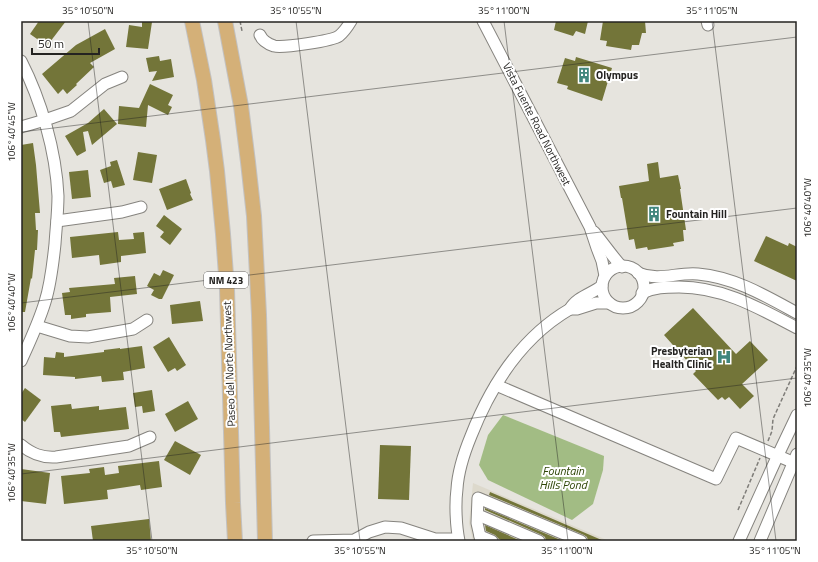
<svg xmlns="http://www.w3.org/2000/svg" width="818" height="562" viewBox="0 0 818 562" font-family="'Titillium Web',sans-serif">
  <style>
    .built { fill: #ddd9cc }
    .water { fill: #a2bc84 }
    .building { fill: #737539 }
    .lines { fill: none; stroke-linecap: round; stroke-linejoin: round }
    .minor-casing { stroke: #86847f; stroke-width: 13 }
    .major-casing { stroke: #c2c1c1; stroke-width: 16 }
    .path { stroke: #7f7d79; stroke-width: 1.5; stroke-dasharray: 4 2; stroke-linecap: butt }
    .minor { stroke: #fff; stroke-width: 11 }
    .major { stroke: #d4b078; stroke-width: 14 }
    .ticks { fill: none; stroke: #242321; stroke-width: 1; stroke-opacity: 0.45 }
    .labels { text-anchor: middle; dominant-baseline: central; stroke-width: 4; stroke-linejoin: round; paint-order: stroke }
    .shield { fill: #fff; stroke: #666564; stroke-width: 1 }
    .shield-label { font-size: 10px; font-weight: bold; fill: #242321 }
    .poi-label { font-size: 11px; font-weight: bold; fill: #242321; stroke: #fff; text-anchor: start }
    .street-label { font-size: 11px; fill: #242321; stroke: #fff }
    .water-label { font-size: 12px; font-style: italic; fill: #2f4607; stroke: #fff }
    .neatline { fill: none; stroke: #242321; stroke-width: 1.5 }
    .ticks-label { font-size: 10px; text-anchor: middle; fill: #242321 }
  </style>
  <rect width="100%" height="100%" fill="#e6e4de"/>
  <!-- built -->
  <polygon class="built" points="473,483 609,541 473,541 469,523"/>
  <!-- water -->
  <polygon class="water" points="503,415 604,456 603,470 593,504 572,520 488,480 479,465 488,435"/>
  <!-- building -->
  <g class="building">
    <polygon points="39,21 66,21 47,46 30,34"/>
    <polygon points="142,21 152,22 148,49 126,47 129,25 142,27"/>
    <polygon points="556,21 588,21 585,34 576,31 573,36 554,30"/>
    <polygon points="603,21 645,21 646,33 642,33 639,45 632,45 631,50 606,46 607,41 600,40"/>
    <polygon points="105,29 115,49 90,63 94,67 76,84 77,85 67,94 63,89 58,94 42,74 76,45"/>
    <polygon points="159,56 160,61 171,59 174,77 152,81 157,71 149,72 146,58"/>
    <polygon points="576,57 612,68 602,101 567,89 568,86 557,83 565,58 575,61"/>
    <polygon points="150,84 173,95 168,105 172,107 168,115 148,105 146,127 118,124 119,106 139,108"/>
    <polygon points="104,109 117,124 92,145 88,131 83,132 86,151 77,156 65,136 88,123"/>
    <polygon points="33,143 36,165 40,213 35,213 36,230 38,230 37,250 35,250 32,279 31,278 25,312 21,312 21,145"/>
    <polygon points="138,152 157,155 152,183 133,180"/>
    <polygon points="117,160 125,185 113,188 111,181 104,183 100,170 111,166 110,162"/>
    <polygon points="658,162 660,178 678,175 681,189 680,189 686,230 683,230 684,241 673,243 674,246 648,250 647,247 636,249 634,239 629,240 622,198 621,198 619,186 649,181 647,164"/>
    <polygon points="88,170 91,197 72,199 69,172"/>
    <polygon points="186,179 191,193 190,194 193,200 167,210 159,189"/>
    <polygon points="164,215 182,229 170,245 160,237 164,232 156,226"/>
    <polygon points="118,232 119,240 134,239 133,233 144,232 146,253 121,256 121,262 100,265 99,255 72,258 70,237"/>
    <polygon points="766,236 788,246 789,243 797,247 797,281 754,261"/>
    <polygon points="163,270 174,275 162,299 159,299 151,295 154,290 147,286 154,273 160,276"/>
    <polygon points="135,276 137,294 110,297 111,312 86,314 86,317 71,319 71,315 65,315 62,293 70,292 69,288 115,284 114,278"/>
    <polygon points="200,301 203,321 172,324 170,305"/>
    <polygon points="693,308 736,354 750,341 768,360 742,384 754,396 740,409 729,397 725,400 722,397 718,400 693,374 696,371 664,335"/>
    <polygon points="169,337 186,365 177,371 175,368 168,372 153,347"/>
    <polygon points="142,346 145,368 123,372 124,380 102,382 101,376 75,379 75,377 43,375 44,357 55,358 56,352 64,353 64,357 104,352 104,350 120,348 120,349"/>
    <polygon points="25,388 41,400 25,422 21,419 21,394"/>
    <polygon points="152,390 155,411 143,413 142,406 135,407 133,393"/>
    <polygon points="188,401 198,419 175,432 165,414"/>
    <polygon points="71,404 72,409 99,406 99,410 126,407 129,429 61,437 60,432 54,432 51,406"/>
    <polygon points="175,441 201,455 190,475 164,460"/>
    <polygon points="380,445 411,446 409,500 378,499"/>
    <polygon points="159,461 162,487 141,490 140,485 107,490 108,499 64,504 61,476 90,473 89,469 104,467 105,475 119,473 118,466"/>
    <polygon points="21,469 50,473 46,504 21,501"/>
    <polygon points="490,492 604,541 588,541 587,537 584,535 489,495"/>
    <polygon points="485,508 563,541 546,541 545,537 542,535 485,510"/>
    <polygon points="149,519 151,541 93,541 91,526"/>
    <polygon points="485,525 521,541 503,541 499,539 495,535 486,531"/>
  </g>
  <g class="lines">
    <!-- minor casing -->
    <g class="minor-casing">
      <g id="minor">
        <polyline points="483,21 590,227 597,248 602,261 605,276"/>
        <polyline points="707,21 708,25"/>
        <path d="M 260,35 C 262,40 268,44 274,46 C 283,48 332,41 339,36 C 344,32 348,26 351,21"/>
        <path d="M 21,61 C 41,100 56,151 58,196 C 58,212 56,228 55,244 C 53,263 51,283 45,302 C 39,322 30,341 21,361"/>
        <polyline points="21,127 45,120 71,111 105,84 122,77"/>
        <polyline points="57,221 122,212 141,207"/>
        <path d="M 594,232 C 604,244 612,256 622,267"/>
        <circle cx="623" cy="287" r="21"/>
        <path d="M 638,273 C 660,282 676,272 698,274 C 734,277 766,296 797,313"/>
        <path d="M 602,286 C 591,294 577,297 570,309 L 577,309 L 596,303 L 609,303"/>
        <path d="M 642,293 C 654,287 666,287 679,287 C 723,287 759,308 797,328"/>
        <polyline points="37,326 70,336 88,337 133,329 147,320"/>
        <polyline points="496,385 716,479 736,438 797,464"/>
        <path d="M 21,445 C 32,454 42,458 56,457 L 129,446 L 150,437"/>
        <polyline points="478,515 539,541"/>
        <polyline points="480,536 492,541"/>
        <polyline points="313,541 354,540 369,532 385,527 401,528 435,539 458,539"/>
        <path d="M 459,541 C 456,526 455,504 457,489 C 458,471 464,453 471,436 C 491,385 522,337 570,309"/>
        <polyline points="481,541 477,523 478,498 581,541"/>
        <polyline points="739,541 778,455 797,415"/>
        <polyline points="760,541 797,454"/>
      </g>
    </g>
    <!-- major casing -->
    <g class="major-casing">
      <g id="major">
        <polyline points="192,21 204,80 213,140 217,171 223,234 227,289 233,503 235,541"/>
        <polyline points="225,21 241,106 248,162 254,216 259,315 265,541"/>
      </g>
    </g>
    <!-- path -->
    <g class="path">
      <polyline points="240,21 242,31"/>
      <polyline points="768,441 772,431 773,419 797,366"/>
      <polyline points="738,510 760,458"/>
    </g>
    <!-- minor -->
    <use href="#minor" class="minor"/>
    <!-- major -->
    <use href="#major" class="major"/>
  </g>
  <!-- ticks -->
  <path class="ticks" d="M 88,21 L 152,541M 296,21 L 360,541M 504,21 L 568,541M 712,21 L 776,541M 21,132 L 797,37M 21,303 L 797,208M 21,474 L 797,378"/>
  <!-- icons -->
  <defs>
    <g id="building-bare" transform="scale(1.2)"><path d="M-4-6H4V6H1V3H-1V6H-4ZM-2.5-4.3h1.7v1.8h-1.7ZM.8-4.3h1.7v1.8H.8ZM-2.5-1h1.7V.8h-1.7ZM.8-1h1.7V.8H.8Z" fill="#40867d" stroke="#fff" stroke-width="2.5" paint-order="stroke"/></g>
    <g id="hospital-bare" transform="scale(1.2)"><path d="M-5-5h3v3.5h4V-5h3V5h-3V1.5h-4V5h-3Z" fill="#40867d" stroke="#fff" stroke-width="2.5" paint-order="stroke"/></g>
  </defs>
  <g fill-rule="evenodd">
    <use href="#building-bare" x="584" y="75"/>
    <use href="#building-bare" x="654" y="214"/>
    <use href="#hospital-bare" x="724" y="357"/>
  </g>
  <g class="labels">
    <!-- shield labels -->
    <rect class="shield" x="204" y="272" width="44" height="16" rx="3"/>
    <g class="shield-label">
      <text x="226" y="280">NM 423</text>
    </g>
    <!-- poi labels -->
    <g class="poi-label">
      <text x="596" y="75">Olympus</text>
      <text x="666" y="214">Fountain Hill</text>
      <text x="712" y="351" text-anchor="end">Presbyterian<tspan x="712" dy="13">Health Clinic</tspan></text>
    </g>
    <!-- street labels -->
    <g class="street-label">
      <text transform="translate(537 124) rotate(63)">Vista Fuente Road Northwest</text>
      <text transform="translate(229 364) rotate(-92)">Paseo del Norte Northwest</text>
    </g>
    <!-- water labels -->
    <g class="water-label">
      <text x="563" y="470">Fountain<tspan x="563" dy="14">Hills Pond</tspan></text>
    </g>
  </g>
  <!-- border -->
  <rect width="818" height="562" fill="none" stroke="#ffffff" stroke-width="44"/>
  <!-- scale -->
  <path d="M32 48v6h67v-6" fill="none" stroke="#242321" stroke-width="2"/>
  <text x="38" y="48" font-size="12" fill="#242321" stroke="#ffffff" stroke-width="3" paint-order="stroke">50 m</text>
  <rect x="22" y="22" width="774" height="518" class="neatline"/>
  <g class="ticks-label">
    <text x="88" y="14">35°10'50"N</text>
    <text x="296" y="14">35°10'55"N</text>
    <text x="504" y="14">35°11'00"N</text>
    <text x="712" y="14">35°11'05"N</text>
    <text transform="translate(11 132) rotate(-90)" y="4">106°40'45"W</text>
    <text transform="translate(807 208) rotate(-90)" y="4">106°40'40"W</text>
    <text transform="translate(11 303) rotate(-90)" y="4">106°40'40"W</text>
    <text transform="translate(807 378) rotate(-90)" y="4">106°40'35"W</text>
    <text transform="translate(11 473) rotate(-90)" y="4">106°40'35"W</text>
    <text x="152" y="554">35°10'50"N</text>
    <text x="360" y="554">35°10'55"N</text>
    <text x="567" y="554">35°11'00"N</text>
    <text x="775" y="554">35°11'05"N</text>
  </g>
</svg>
